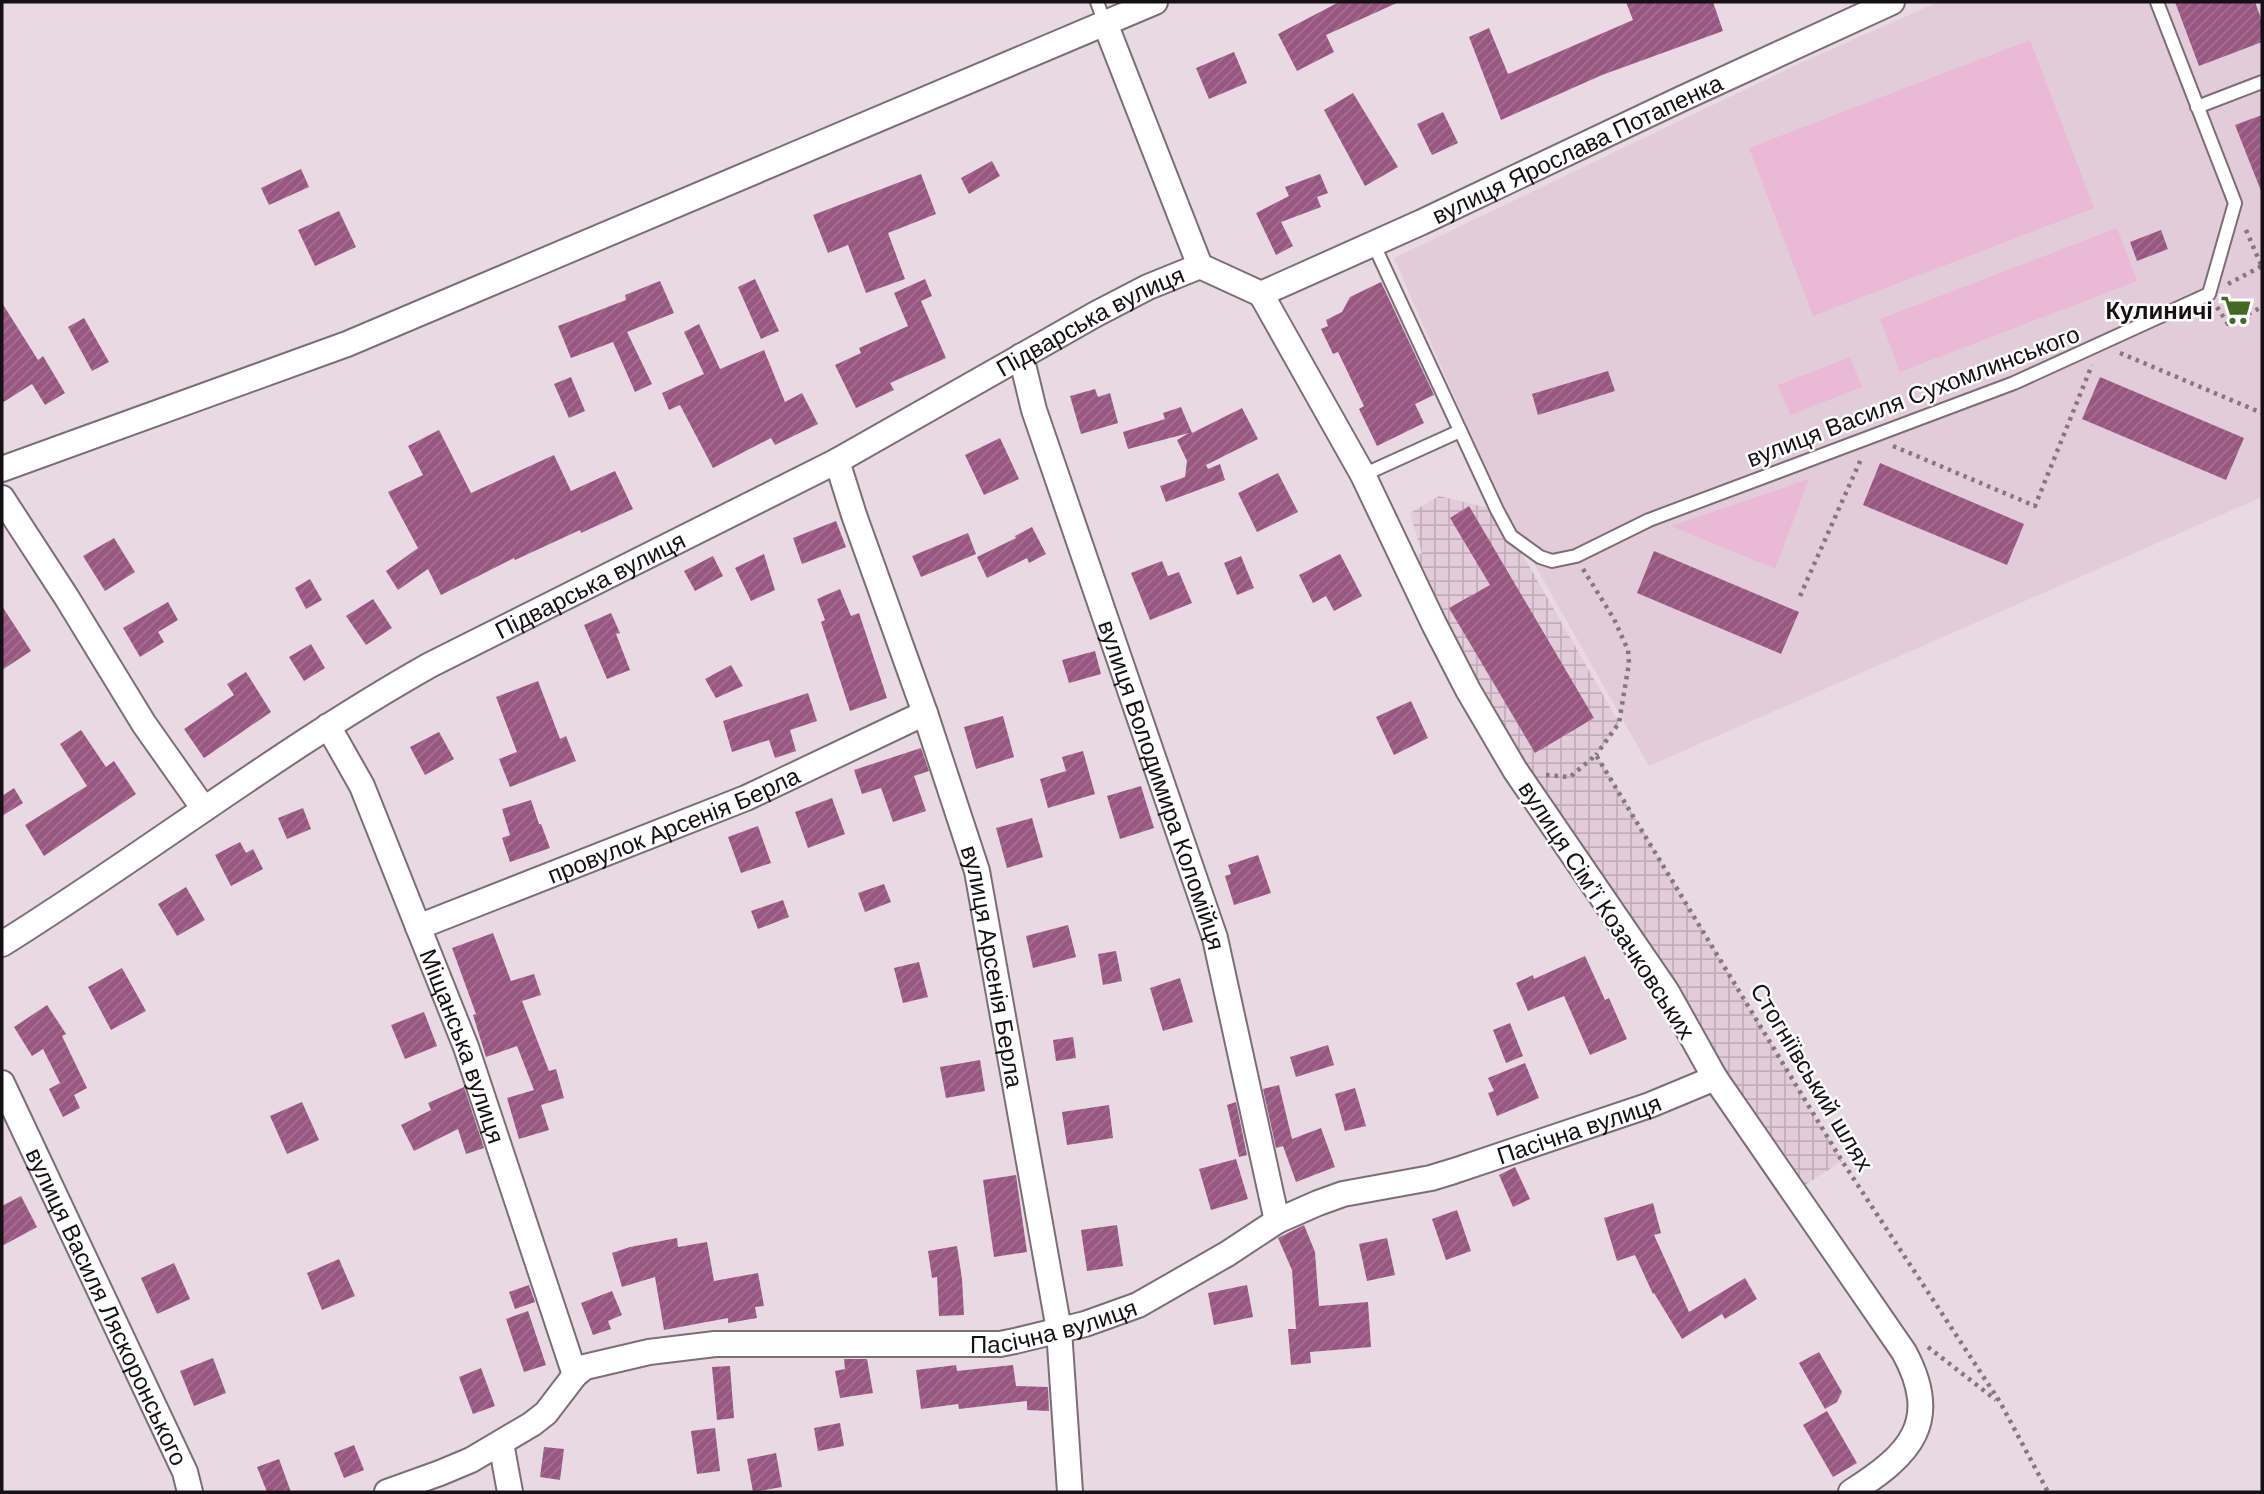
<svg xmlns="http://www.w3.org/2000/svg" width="2264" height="1494" viewBox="0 0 2264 1494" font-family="'DM Sans',sans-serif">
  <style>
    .built { fill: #e3ccd9 }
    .industrial { fill: url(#industrial-grid) }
    .park { fill: #eab9d6 }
    .building { fill: url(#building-hatch) }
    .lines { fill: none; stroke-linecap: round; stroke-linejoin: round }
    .lane-casing { stroke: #7c6e76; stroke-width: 16 }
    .street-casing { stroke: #7c6e76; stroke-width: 28 }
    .path { stroke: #83787e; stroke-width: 4.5; stroke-dasharray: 3.5 5; stroke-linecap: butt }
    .lane { stroke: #fff; stroke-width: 12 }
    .street { stroke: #fff; stroke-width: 24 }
    .labels { text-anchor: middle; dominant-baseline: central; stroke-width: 5; stroke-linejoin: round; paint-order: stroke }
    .street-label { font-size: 24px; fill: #151013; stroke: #fff }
    .poi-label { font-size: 24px; font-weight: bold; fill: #151013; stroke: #fff; text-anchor: end }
  </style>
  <defs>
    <pattern id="industrial-grid" width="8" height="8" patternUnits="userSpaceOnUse" patternTransform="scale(1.75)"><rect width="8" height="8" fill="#e3ccd9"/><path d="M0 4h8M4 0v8" fill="none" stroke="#c2aeb9"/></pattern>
    <pattern id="building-hatch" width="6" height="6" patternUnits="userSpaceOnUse" patternTransform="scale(1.75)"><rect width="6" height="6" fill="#985680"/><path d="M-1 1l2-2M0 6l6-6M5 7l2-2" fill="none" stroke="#a27391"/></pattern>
  </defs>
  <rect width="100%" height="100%" fill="#e9d9e2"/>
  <!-- built -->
  <polygon class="built" points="1938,2 2262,2 2262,497 1649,766 1502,507 1394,258 1796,65"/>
  <!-- industrial -->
  <polygon class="industrial" points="1439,496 1497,510 1619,723 1597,755 1842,1161 1794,1192 1515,770 1404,561 1422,553 1410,513"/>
  <!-- park -->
  <g class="park">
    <polygon points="2030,40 2094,208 1813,316 1749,148"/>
    <polygon points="2117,228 2137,281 1900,372 1880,319"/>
    <polygon points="1850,357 1862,387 1790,415 1778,385"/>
    <polygon points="1809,479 1775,569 1671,526"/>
  </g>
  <!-- building -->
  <g class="building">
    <polygon points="1339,2 1399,2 1326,35 1334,52 1297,71 1278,34"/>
    <polygon points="1626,2 1713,2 1723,31 1602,75 1501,120 1469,37 1489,28 1508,74 1633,20"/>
    <polygon points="2175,2 2255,2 2262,21 2262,42 2199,66"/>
    <polygon points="1234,52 1247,83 1209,99 1196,68"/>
    <polygon points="1353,93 1398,167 1365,186 1324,110"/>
    <polygon points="1443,112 1458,143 1432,155 1417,124"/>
    <polygon points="2262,115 2262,191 2261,191 2235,125"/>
    <polygon points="992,161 1000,176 969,194 961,178"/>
    <polygon points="301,169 309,187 269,205 261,188"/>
    <polygon points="921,174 936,214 888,233 905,279 866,293 848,245 828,253 813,215"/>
    <polygon points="1320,174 1328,193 1317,197 1321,207 1281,222 1293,246 1276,255 1256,213 1289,196 1285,187"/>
    <polygon points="339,211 356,247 315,266 298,230"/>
    <polygon points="2161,230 2168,249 2137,261 2130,242"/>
    <polygon points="755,279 779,331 761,339 738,287"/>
    <polygon points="925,279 932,296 921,301 946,358 890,383 894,390 856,408 835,365 861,353 859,348 908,326 894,293"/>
    <polygon points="660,281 674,313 627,332 652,384 635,392 613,342 571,358 558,326 626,300 625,295"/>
    <polygon points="1381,282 1434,395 1415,404 1424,423 1377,446 1359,409 1364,406 1338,352 1333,354 1321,329 1328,326 1326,320 1342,312 1350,297"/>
    <polygon points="2,303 38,360 43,356 65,393 45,405 32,384 2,403"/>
    <polygon points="84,318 109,362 92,371 68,327"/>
    <polygon points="699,324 720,369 764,350 785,402 802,393 818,424 775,445 771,438 713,468 680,405 669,410 662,393 704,374 684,332"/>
    <polygon points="1608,371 1615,391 1538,415 1532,394"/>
    <polygon points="571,377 585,411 569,418 554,384"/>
    <polygon points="2100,377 2244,438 2226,480 2082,419"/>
    <polygon points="1095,389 1098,397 1110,393 1118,423 1081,434 1070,396"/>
    <polygon points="1181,407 1192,433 1242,408 1258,439 1206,465 1208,469 1220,464 1225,480 1166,502 1160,486 1185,477 1187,461 1177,440 1189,433 1128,449 1123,432 1165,419 1163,413"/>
    <polygon points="439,430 471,493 554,455 571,491 615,471 633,509 581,533 580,530 515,560 514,558 441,595 428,569 398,590 386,571 418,548 388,492 423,475 408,446"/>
    <polygon points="1000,438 1019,479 984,495 965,455"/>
    <polygon points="1880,463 2024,524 2007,565 1863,505"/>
    <polygon points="1278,473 1298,512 1257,532 1238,493"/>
    <polygon points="1469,506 1594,718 1535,753 1449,608 1490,585 1450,518"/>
    <polygon points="836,521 846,547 802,564 793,538"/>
    <polygon points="1032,527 1046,554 1029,563 1027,558 987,578 977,557 1016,538 1015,536"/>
    <polygon points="968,533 976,554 921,577 912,556"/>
    <polygon points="114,538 135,572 105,591 83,556"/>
    <polygon points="1654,551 1799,612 1781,654 1637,593"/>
    <polygon points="764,554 775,590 751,601 735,568"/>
    <polygon points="1340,554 1362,596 1334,611 1326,596 1313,603 1299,575"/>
    <polygon points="713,556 723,576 695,591 684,571"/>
    <polygon points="1241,556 1254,588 1237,595 1224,563"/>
    <polygon points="1162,561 1168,576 1179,572 1192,603 1150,620 1131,573"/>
    <polygon points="310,579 322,600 306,609 295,588"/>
    <polygon points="840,589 851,616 859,613 887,698 850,711 821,622 825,620 817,599"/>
    <polygon points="373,599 392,628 366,645 346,616"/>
    <polygon points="168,602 178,620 158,632 164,642 140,657 123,628"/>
    <polygon points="2,606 31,651 2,670"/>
    <polygon points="611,613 620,633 616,634 630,670 607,679 584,625"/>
    <polygon points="311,644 325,668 304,681 289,657"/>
    <polygon points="1095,651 1101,674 1069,683 1062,660"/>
    <polygon points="731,665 743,686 716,698 705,679"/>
    <polygon points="246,672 271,712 204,758 184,729 234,695 227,684"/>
    <polygon points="538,681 560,739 566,736 576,761 510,787 499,759 517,752 496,697"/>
    <polygon points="808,693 817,721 790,730 796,751 775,758 769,740 732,752 723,721"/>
    <polygon points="1411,701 1428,738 1394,755 1376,717"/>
    <polygon points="1003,716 1014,757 976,769 964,727"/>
    <polygon points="81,730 106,767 114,761 136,794 44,856 25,825 87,786 60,744"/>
    <polygon points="439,732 454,759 425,775 410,747"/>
    <polygon points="921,748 929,771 914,776 926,811 893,822 881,788 862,794 854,770"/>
    <polygon points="1083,751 1095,794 1048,808 1040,779 1066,771 1062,757"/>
    <polygon points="1141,786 1154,828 1120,839 1107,796"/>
    <polygon points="14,788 23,803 2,816 2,796"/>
    <polygon points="832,798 845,834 808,848 795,812"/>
    <polygon points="531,800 539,824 541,824 550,848 510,862 502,838 510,835 502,809"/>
    <polygon points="303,808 311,829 287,839 278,818"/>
    <polygon points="1032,818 1043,857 1007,868 996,828"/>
    <polygon points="758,826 771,863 741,873 728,837"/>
    <polygon points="240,842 246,853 253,849 263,869 231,886 215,855"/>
    <polygon points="1258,855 1271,893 1234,905 1225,876 1231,874 1228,865"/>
    <polygon points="884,884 891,902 865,912 858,893"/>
    <polygon points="186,887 205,920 177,936 158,904"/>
    <polygon points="783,900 789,917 758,929 751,911"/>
    <polygon points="1068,925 1076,957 1033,968 1026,936"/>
    <polygon points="493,933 511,981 534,974 541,995 522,1001 549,1071 556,1069 564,1098 541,1105 549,1130 519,1139 507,1098 534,1090 517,1046 486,1057 473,1015 476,1014 452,948"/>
    <polygon points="1116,951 1122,981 1103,985 1098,954"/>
    <polygon points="1585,956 1605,1000 1609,998 1627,1039 1590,1055 1564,996 1528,1011 1516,983 1533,975 1534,979"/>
    <polygon points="919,962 928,997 903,1003 894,968"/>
    <polygon points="122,968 146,1011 111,1030 88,987"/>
    <polygon points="1180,978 1193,1022 1163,1031 1150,988"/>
    <polygon points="47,1005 66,1034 62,1036 87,1088 74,1095 80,1108 63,1117 49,1089 60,1083 43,1049 32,1056 14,1027"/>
    <polygon points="424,1012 437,1046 405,1059 391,1025"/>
    <polygon points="1510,1023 1523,1056 1506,1063 1493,1030"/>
    <polygon points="1073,1037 1076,1058 1056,1061 1053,1040"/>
    <polygon points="1328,1045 1334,1065 1296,1077 1290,1057"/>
    <polygon points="980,1060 985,1091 946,1098 940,1067"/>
    <polygon points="1525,1063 1539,1098 1497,1116 1488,1093 1494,1091 1488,1078"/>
    <polygon points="1279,1085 1292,1139 1321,1128 1335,1167 1296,1182 1283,1146 1276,1148 1263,1089"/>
    <polygon points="464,1087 484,1148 466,1154 458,1129 414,1151 401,1125 431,1110 428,1103"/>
    <polygon points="1355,1088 1366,1126 1345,1131 1335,1094"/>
    <polygon points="302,1102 319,1140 287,1154 270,1116"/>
    <polygon points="1236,1102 1247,1155 1239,1157 1227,1105"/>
    <polygon points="1109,1105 1113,1138 1067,1145 1062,1112"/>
    <polygon points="1236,1159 1248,1199 1211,1210 1199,1169"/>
    <polygon points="1515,1167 1530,1199 1513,1207 1499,1175"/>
    <polygon points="1016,1175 1027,1252 994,1257 983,1180"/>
    <polygon points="21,1196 37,1227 2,1246 2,1206"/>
    <polygon points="1653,1203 1661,1233 1654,1235 1689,1312 1745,1278 1757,1299 1725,1319 1722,1314 1682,1339 1654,1293 1653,1294 1635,1255 1617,1261 1604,1218"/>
    <polygon points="1457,1210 1471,1251 1446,1260 1432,1219"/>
    <polygon points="1117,1225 1123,1266 1087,1271 1081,1230"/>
    <polygon points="1304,1225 1315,1252 1319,1306 1368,1302 1371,1347 1310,1352 1311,1363 1291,1365 1288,1329 1296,1329 1292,1270 1278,1238"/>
    <polygon points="677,1238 678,1247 707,1242 714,1281 758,1273 764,1306 755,1307 757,1318 728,1323 728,1318 664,1330 655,1277 622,1287 612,1253 630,1247"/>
    <polygon points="1387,1238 1395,1275 1367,1281 1359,1244"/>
    <polygon points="957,1246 962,1279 964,1315 939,1316 937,1277 932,1278 928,1251"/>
    <polygon points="339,1259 355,1296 322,1310 307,1273"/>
    <polygon points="174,1263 190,1299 157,1314 141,1278"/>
    <polygon points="529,1285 535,1302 515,1309 509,1292"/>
    <polygon points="1247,1285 1253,1317 1214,1325 1208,1293"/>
    <polygon points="612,1291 622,1315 608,1321 611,1329 593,1335 581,1303"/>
    <polygon points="528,1311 546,1365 524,1372 506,1319"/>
    <polygon points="1819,1352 1842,1392 1837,1402 1825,1409 1799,1363"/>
    <polygon points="213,1358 226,1393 194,1406 180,1371"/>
    <polygon points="844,1359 867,1359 873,1393 840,1398 835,1371 845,1369"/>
    <polygon points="956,1365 957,1371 1013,1365 1016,1386 1048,1387 1049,1411 1027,1410 1027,1401 959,1409 958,1404 921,1409 916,1370"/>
    <polygon points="730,1366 734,1418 717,1420 712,1367"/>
    <polygon points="481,1368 495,1406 473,1414 459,1377"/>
    <polygon points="1827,1411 1857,1463 1833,1477 1803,1425"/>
    <polygon points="840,1423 844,1446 818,1451 814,1428"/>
    <polygon points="715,1428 720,1471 697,1474 691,1431"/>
    <polygon points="354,1445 364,1470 344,1478 334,1453"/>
    <polygon points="544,1447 564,1449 560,1480 540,1477"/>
    <polygon points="776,1453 782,1487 753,1492 747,1459"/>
    <polygon points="279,1459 291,1492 267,1492 257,1467"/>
  </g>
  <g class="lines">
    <!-- lane casing -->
    <g class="lane-casing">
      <g id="lane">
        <polyline points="1097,2 1105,23"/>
        <polyline points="2197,107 2262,82"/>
        <polyline points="1373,243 1497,510 1511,536 1540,557 1552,561 1576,556 1649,520 2014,383 2209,294 2235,203 2157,2"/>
        <polyline points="1363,475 1460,431"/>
      </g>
    </g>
    <!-- street casing -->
    <g class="street-casing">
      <g id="street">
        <polyline points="1105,23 1200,266 1261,294"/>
        <path d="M 1261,294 L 1363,475 L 1434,624 L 1468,690 L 1515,770 L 1667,992 L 1715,1078 L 1904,1352 C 1942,1422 1910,1455 1851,1492"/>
        <path id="s1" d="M 1261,294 L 1422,222 L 1681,99 L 1892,2"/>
        <path id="s2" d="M 1021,356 L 1034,410 L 1215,938 L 1277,1221"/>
        <path id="s3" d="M 837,461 L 854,515 L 925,713 L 977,871 L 1059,1330 L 1070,1492"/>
        <polyline points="2,469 347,344 1155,2"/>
        <polyline points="2,498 67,598 144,724 204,809"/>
        <path id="s4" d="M 328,726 L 362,786 L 466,1047 L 575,1375"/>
        <path id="s5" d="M 418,927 L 746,798 L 925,713"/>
        <path id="s6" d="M 2,944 C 146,854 281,749 430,665 L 837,461 L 1096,314 L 1148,287 L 1200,266"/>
        <path id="s7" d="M 2,1083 L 185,1472 L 190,1492"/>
        <polyline points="501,1443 510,1492"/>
        <path id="s8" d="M 387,1492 L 440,1473 L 471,1460 L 532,1424 L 546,1413 L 575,1375 L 585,1367 L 649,1352 L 715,1344 L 1000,1344 L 1015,1341 L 1085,1324 L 1138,1305 L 1227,1254 L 1277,1221 L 1318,1203 L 1343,1194 L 1431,1178 L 1454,1171 L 1650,1105 L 1715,1078"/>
      </g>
    </g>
    <!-- path -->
    <g class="path">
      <polyline points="2246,230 2262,267"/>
      <polyline points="2228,284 2262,266"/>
      <polyline points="2217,307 2228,324 2262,307"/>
      <polyline points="2120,353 2262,413"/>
      <polyline points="1893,446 2035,506 2092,365"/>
      <polyline points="1583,569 1614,619 1628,650 1629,663 1619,723 1596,755"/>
      <polyline points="1800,596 1861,459"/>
      <polyline points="1546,775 1570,777 1596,755 1842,1161 2000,1402 2048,1492"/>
      <polyline points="1928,1347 1996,1400"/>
    </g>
    <!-- lane -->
    <use href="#lane" class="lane"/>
    <!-- street -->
    <use href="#street" class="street"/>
  </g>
  <!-- icons -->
  <defs>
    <g id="supermarket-bare" transform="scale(2.415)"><path d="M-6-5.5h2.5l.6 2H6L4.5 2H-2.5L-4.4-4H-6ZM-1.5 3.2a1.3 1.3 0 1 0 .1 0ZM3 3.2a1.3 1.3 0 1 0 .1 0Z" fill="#446922" stroke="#fff" stroke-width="2.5" paint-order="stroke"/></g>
  </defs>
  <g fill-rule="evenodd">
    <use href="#supermarket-bare" x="2236" y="310"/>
  </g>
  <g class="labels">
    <!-- street labels -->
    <g class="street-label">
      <text stroke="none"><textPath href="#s1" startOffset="348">вулиця Ярослава Потапенка</textPath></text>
      <text stroke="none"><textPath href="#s6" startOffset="1256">Підварська вулиця</textPath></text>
      <text transform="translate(1913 396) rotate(-21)">вулиця Василя Сухомлинського</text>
      <text stroke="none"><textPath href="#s6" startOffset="690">Підварська вулиця</textPath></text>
      <text stroke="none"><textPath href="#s2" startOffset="452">вулиця Володимира Коломійця</textPath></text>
      <text stroke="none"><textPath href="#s5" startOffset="275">провулок Арсенія Берла</textPath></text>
      <text transform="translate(1607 910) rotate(57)">вулиця Сімʼї Козачковських</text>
      <text stroke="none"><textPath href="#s3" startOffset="530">вулиця Арсенія Берла</textPath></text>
      <text stroke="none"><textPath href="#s4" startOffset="348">Міщанська вулиця</textPath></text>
      <text transform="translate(1812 1077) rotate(59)">Стогніївський шлях</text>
      <text stroke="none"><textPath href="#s8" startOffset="1279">Пасічна вулиця</textPath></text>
      <text stroke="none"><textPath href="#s7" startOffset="247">вулиця Василя Ляскоронського</textPath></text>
      <text stroke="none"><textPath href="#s8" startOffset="712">Пасічна вулиця</textPath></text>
    </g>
    <!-- poi labels -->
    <g class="poi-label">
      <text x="2213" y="310">Кулиничі</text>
    </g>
  </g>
  <!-- border -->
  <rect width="2264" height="1494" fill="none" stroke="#151013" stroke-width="7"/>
</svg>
